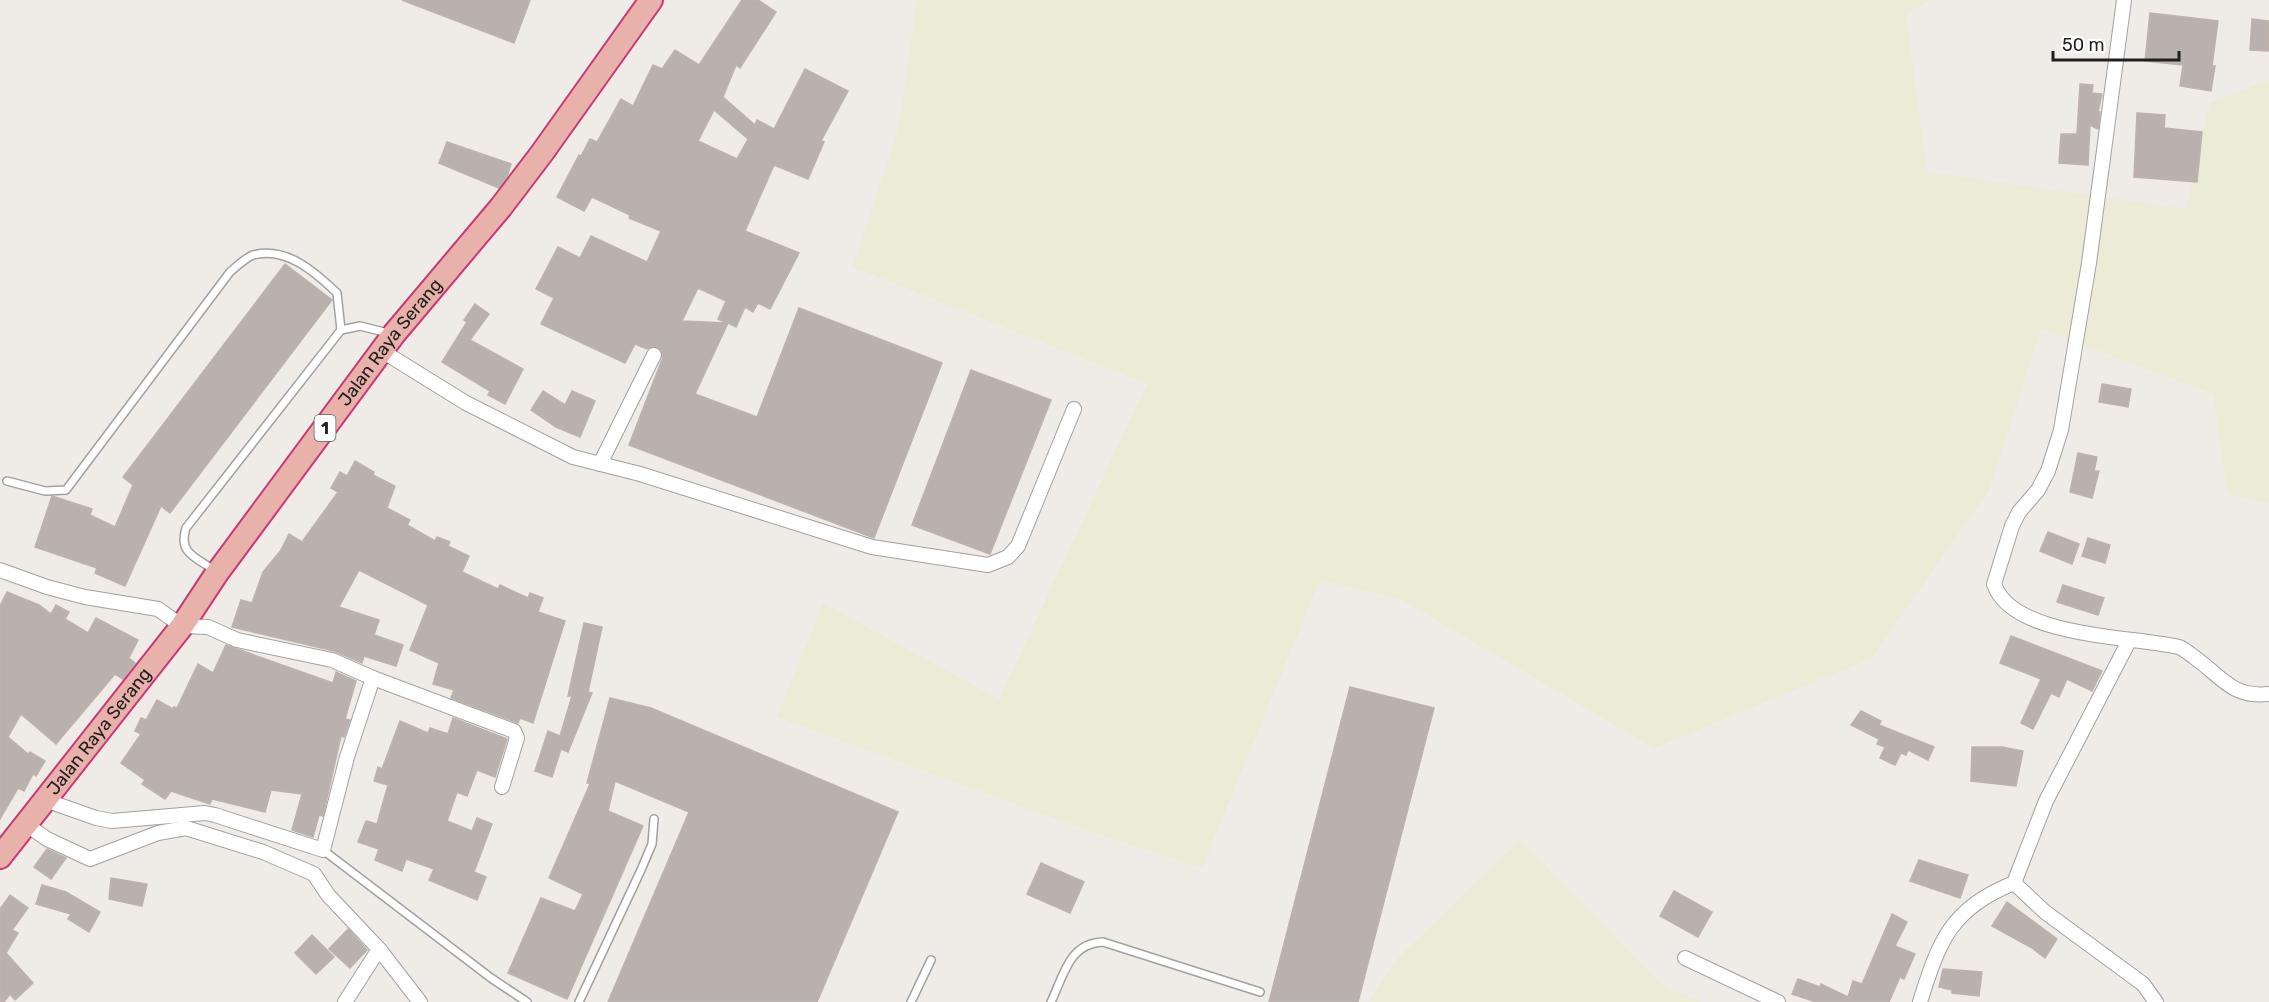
<svg xmlns="http://www.w3.org/2000/svg" width="2269" height="1002" viewBox="0 0 2269 1002" font-family="Rubik,sans-serif">
  <style>
    .farmland { fill: #ecebd5 }
    .building { fill: #b9b1ad; stroke: #c0b2ab; stroke-width: 1.5; fill-rule: evenodd }
    .lines { fill: none; stroke-linecap: round; stroke-linejoin: round }
    .service-casing { stroke: #a1a1a1; stroke-width: 10 }
    .minor-casing { stroke: #a1a1a1; stroke-width: 16 }
    .trunk-casing { stroke: #c93879; stroke-width: 26 }
    .service { stroke: #fff; stroke-width: 7 }
    .minor { stroke: #fff; stroke-width: 14 }
    .trunk { stroke: #e8b1aa; stroke-width: 22 }
    .labels { text-anchor: middle; dominant-baseline: central; stroke-width: 4.5; stroke-linejoin: round; paint-order: stroke }
    .shield { fill: #fff; stroke: #636363; stroke-width: 1.5 }
    .shield-label { font-size: 16px; font-weight: bold; fill: #202020 }
    .street-label { font-size: 18px; fill: #202020; stroke: #fff }
  </style>
  <rect width="100%" height="100%" fill="#efece7"/>
  <!-- farmland -->
  <g class="farmland">
    <polygon points="917,0 1930,0 1906,14 1927,172 2186,209 2210,103 2269,80 2269,503 2228,494 2213,394 2041,329 1989,490 1872,658 1654,748 1402,600 1320,580 1202,868 1095,833 777,717 823,603 999,699 1147,384 853,267 898,130"/>
    <polygon points="1520,840 1665,987 1702,1002 1368,1002 1399,957"/>
  </g>
  <!-- building -->
  <g class="building">
    <polygon points="402,0 530,0 514,43"/>
    <path d="M 742,0 L 758,0 L 776,12 L 740,68 L 736,65 L 723,97 L 755,125 L 757,120 L 774,129 L 805,69 L 848,91 L 821,141 L 824,142 L 808,179 L 774,165 L 745,231 L 799,253 L 770,309 L 758,303 L 753,312 L 745,307 L 736,327 L 728,323 L 695,394 L 757,417 L 799,308 L 942,363 L 874,538 L 629,445 L 663,357 L 661,350 L 654,346 L 647,349 L 635,344 L 625,363 L 541,324 L 554,298 L 536,289 L 558,247 L 580,258 L 591,236 L 647,262 L 661,231 L 629,218 L 630,215 L 592,197 L 584,211 L 557,197 L 579,155 L 581,156 L 590,139 L 597,142 L 621,99 L 633,106 L 653,65 L 662,69 L 675,50 L 699,65 ZM 714,110 L 748,139 L 737,159 L 698,141 ZM 698,288 L 726,301 L 718,319 L 727,323 L 682,321 Z"/>
    <polygon points="2150,13 2218,21 2212,66 2215,66 2211,91 2180,86 2183,65 2145,61"/>
    <polygon points="2252,19 2269,21 2269,51 2250,50"/>
    <polygon points="2080,84 2093,85 2092,93 2102,94 2098,112 2100,112 2098,129 2090,125 2088,165 2059,163 2061,134 2077,134"/>
    <polygon points="2137,113 2165,115 2164,128 2202,132 2197,182 2134,177"/>
    <polygon points="447,142 511,164 507,177 499,188 439,163"/>
    <polygon points="285,264 332,300 170,513 161,506 125,586 95,573 97,568 35,547 52,496 92,509 90,515 115,527 133,485 123,477"/>
    <polygon points="475,304 489,314 470,340 523,369 505,404 488,395 490,391 442,362 467,322 464,320"/>
    <polygon points="971,370 1051,400 990,554 912,525"/>
    <polygon points="2102,384 2131,389 2128,407 2099,402"/>
    <polygon points="543,391 565,405 572,391 595,401 580,437 556,427 531,410"/>
    <polygon points="2078,453 2097,457 2094,471 2099,471 2092,498 2070,492"/>
    <polygon points="355,461 374,472 373,475 395,486 387,508 410,520 407,525 435,541 437,537 450,542 448,546 469,556 462,572 498,589 500,585 528,598 530,593 543,598 538,612 565,621 533,723 520,718 518,723 451,698 454,690 433,684 439,663 410,650 428,605 359,570 339,607 379,620 374,635 403,645 396,666 364,656 362,663 334,651 232,627 241,600 252,603 263,572 281,550 289,534 302,542 338,492 331,488 340,472 347,476"/>
    <polygon points="2048,532 2079,544 2072,564 2040,551"/>
    <polygon points="2088,538 2110,545 2105,563 2082,556"/>
    <polygon points="2063,585 2104,598 2098,615 2057,602"/>
    <polygon points="7,592 39,605 51,614 56,605 69,612 65,619 88,633 96,618 138,640 129,658 135,663 123,679 115,674 56,744 21,714 8,737 28,754 30,752 45,761 36,776 33,774 24,791 18,788 0,819 0,606"/>
    <polygon points="584,623 602,627 588,692 592,693 568,752 561,749 552,777 535,771 548,731 560,736 572,696 568,696"/>
    <polygon points="2011,636 2102,671 2092,691 2067,679 2059,697 2051,693 2033,729 2021,723 2041,679 2000,663"/>
    <polygon points="226,645 333,683 336,672 356,681 345,719 350,720 344,737 341,736 323,816 319,815 313,837 292,830 302,794 271,790 265,812 212,799 210,804 171,791 165,799 142,784 145,780 121,763 141,734 135,731 141,718 146,720 157,700 173,709 174,707 177,708 198,664 213,673"/>
    <polygon points="1350,687 1434,708 1358,1002 1269,1002"/>
    <polygon points="610,698 651,708 898,812 817,1002 608,1002 689,812 615,781 608,811 643,826 567,999 508,973 541,898 575,911 583,894 549,878 590,784 587,783"/>
    <polygon points="1861,711 1881,721 1879,725 1934,747 1928,760 1908,750 1906,755 1901,753 1895,765 1880,758 1885,747 1877,744 1879,739 1851,725"/>
    <polygon points="453,718 507,739 495,777 477,770 467,796 457,792 447,821 472,831 477,818 492,824 474,872 486,877 477,900 429,880 434,869 406,859 402,871 375,860 379,849 358,842 366,821 377,824 388,785 374,781 378,767 382,769 400,721 428,733 430,728 448,734"/>
    <polygon points="1972,747 2002,747 2023,751 2016,786 1971,781"/>
    <polygon points="47,849 66,858 51,879 34,867"/>
    <polygon points="1919,860 1968,875 1960,898 1910,881"/>
    <polygon points="1041,863 1084,882 1070,913 1027,894"/>
    <polygon points="111,878 147,884 142,906 109,899"/>
    <polygon points="42,885 66,892 100,912 89,932 68,919 71,914 36,904"/>
    <polygon points="1674,891 1712,912 1698,937 1660,916"/>
    <polygon points="10,895 28,908 12,930 18,933 6,953 33,983 15,1000 10,994 4,1002 0,1002 0,909"/>
    <polygon points="2007,902 2057,939 2045,958 2032,948 1992,926"/>
    <polygon points="1892,914 1907,922 1895,946 1915,954 1904,979 1900,977 1889,1002 1816,1002 1792,994 1798,979 1820,987 1821,984 1848,997 1853,981 1862,984"/>
    <polygon points="348,929 367,950 350,968 329,949"/>
    <polygon points="312,935 334,957 316,974 295,953"/>
    <polygon points="1943,969 1982,972 1979,996 1952,993 1952,990 1939,987"/>
  </g>
  <g class="lines">
    <!-- service casing -->
    <g class="service-casing">
      <g id="service">
        <path d="M 7,481 L 45,491 L 66,490 L 230,272 C 236,267 245,258 253,255 C 286,246 315,272 337,293 L 341,330"/>
        <path d="M 214,570 C 195,557 178,553 186,528 L 341,330 L 360,326 L 388,333"/>
        <polyline points="323,850 491,978 527,1002"/>
        <polyline points="579,1002 641,870 652,844 654,819"/>
        <polyline points="911,1002 931,960"/>
        <path d="M 1051,1002 C 1064,975 1069,943 1103,942 L 1260,992"/>
      </g>
    </g>
    <!-- minor casing -->
    <g class="minor-casing">
      <g id="minor">
        <path d="M 2124,0 L 2089,263 L 2061,430 L 2048,471 L 2038,490 L 2019,512 L 2012,526 L 1994,584 C 2012,638 2134,636 2179,647 C 2184,649 2190,654 2194,657 C 2222,677 2232,698 2269,694"/>
        <polyline points="382,351 466,403 573,457 640,474 872,547 988,565 1008,557 1018,546 1074,409"/>
        <polyline points="600,464 654,355"/>
        <polyline points="0,570 47,587 85,597 158,609 182,626 208,627 237,640 332,660 373,678 347,757 323,850 215,815 205,813 112,821 96,818 45,800"/>
        <polyline points="373,678 514,731 517,738 502,787"/>
        <polyline points="27,825 47,839 90,859 158,833 186,828 263,852 314,874 328,895 379,949 420,1002"/>
        <polyline points="2014,883 2045,912 2143,984 2156,1002"/>
        <polyline points="1685,958 1778,1002"/>
        <polyline points="345,1002 379,949"/>
        <path d="M 1920,1002 C 1939,941 1951,908 2014,883 L 2046,801 L 2129,641"/>
      </g>
    </g>
    <!-- trunk casing -->
    <g class="trunk-casing">
      <g id="trunk">
        <path id="s1" d="M 0,857 L 182,626 L 217,573 L 394,334 L 501,207 L 542,153 L 651,0"/>
      </g>
    </g>
    <!-- service -->
    <use href="#service" class="service"/>
    <!-- minor -->
    <use href="#minor" class="minor"/>
    <!-- trunk -->
    <use href="#trunk" class="trunk"/>
  </g>
  <g class="labels">
    <!-- shield labels -->
    <rect class="shield" x="314.5" y="415" width="21" height="26" rx="4.5"/>
    <g class="shield-label">
      <text x="325" y="428">1</text>
    </g>
    <!-- street labels -->
    <g class="street-label">
      <text stroke="none"><textPath href="#s1" startOffset="646">Jalan Raya Serang</textPath></text>
      <text stroke="none"><textPath href="#s1" startOffset="160">Jalan Raya Serang</textPath></text>
    </g>
  </g>
  <!-- scale -->
  <path d="M2053 51v9h126v-9" fill="none" stroke="#202020" stroke-width="3"/>
  <text x="2062" y="51" font-size="18" fill="#202020" stroke="#ffffff" stroke-width="4.5" paint-order="stroke">50 m</text>
</svg>
